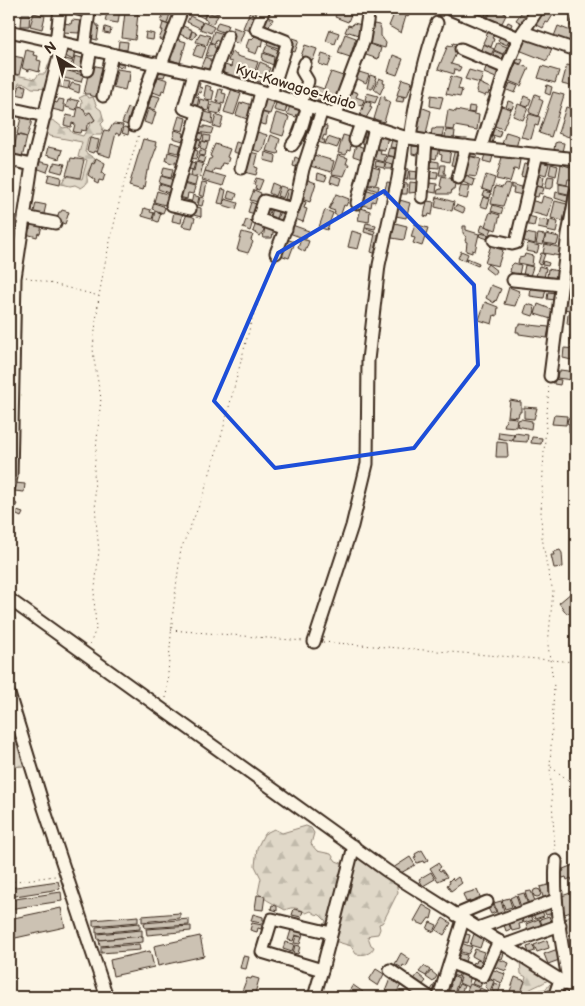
<svg xmlns="http://www.w3.org/2000/svg" width="585" height="1006" viewBox="0 0 585 1006" font-family="'Balsamiq Sans',sans-serif">
  <style>
    .forest { fill: url(#forest-firs); stroke: #8e8173 }
    .park { fill: url(#park-dots); stroke: #8e8173 }
    .building { fill: #ccc2b3; stroke: #3b2a1e }
    .lines { fill: none; stroke-linecap: round; stroke-linejoin: round }
    .minor-casing { stroke: #3b2a1e; stroke-width: 15 }
    .path { stroke: #3b2a1e; stroke-width: 1; stroke-dasharray: 1 4; stroke-linecap: butt }
    .minor { stroke: #fcf5e5; stroke-width: 11 }
    .marked { fill: none; stroke: #1d4ed8; stroke-width: 4; stroke-linejoin: round }
    .labels { text-anchor: middle; dominant-baseline: central; stroke-width: 4.5; stroke-linejoin: round; paint-order: stroke }
    .street-label { font-size: 14px; fill: #3b2a1e; stroke: #fcf5e5 }
  </style>
  <defs>
    <pattern id="forest-firs" width="22" height="20" patternUnits="userSpaceOnUse" patternTransform="scale(1.25)"><rect width="22" height="20" fill="#e0d8c8"/><path d="M5 1l3.5 6h-7zM16 11l3.5 6h-7z" fill="#c1baab"/></pattern>
    <pattern id="park-dots" width="8" height="8" patternUnits="userSpaceOnUse" patternTransform="scale(1.25)"><rect width="8" height="8" fill="#e0d8c8"/><path d="M2 2h.1M6 6h.1" fill="none" stroke="#c1baab" stroke-width="1.8" stroke-linecap="round"/></pattern>
  </defs>
  <rect width="100%" height="100%" fill="#fcf5e5"/>
  <filter id="ink" filterUnits="userSpaceOnUse"><feTurbulence type="fractalNoise" baseFrequency=".02" numOctaves="2"/><feDisplacementMap in="SourceGraphic" scale="10" xChannelSelector="R" yChannelSelector="G"/><feConvolveMatrix kernelMatrix="1 2 1 2 8 2 1 2 1" color-interpolation-filters="sRGB"/></filter>
  <g filter="url(#ink)">
    <!-- forest -->
    <g class="forest">
      <polygon points="54,57 48,89 32,88 26,84 19,83 14,96 16,99 15,104 9,103 9,65 13,64 14,69 11,74 35,79 39,74 45,74 51,58"/>
      <path d="M 85,95 L 89,98 L 93,97 L 97,107 L 101,110 L 104,121 L 101,124 L 103,128 L 101,135 L 94,135 L 88,139 L 85,152 L 95,159 C 93,163 88,171 87,174 C 86,181 91,182 81,188 L 75,185 L 70,186 L 62,184 L 62,182 L 66,176 L 82,179 L 87,160 L 78,157 L 82,142 L 50,136 L 47,132 L 48,127 L 46,125 L 48,120 C 54,119 59,125 63,128 L 68,127 L 72,133 L 83,136 L 91,123 L 95,120 L 90,112 L 85,113 L 84,109 L 81,108 L 82,101 L 79,98 Z"/>
      <polygon points="9,713 22,748 24,766 9,767"/>
      <path d="M 306,826 L 311,828 L 314,833 L 311,844 L 317,851 L 331,854 L 336,861 L 344,864 L 356,857 L 371,864 L 396,882 L 398,892 L 384,920 L 382,923 L 379,924 L 380,929 L 378,934 L 370,935 L 368,937 L 371,945 L 374,947 C 371,955 363,955 356,954 L 351,946 L 331,940 L 323,928 L 326,921 L 320,915 L 315,914 L 311,911 L 306,913 C 299,908 293,906 285,910 C 275,904 266,901 258,893 L 261,878 L 255,866 L 257,848 L 264,834 L 274,829 L 282,833 Z"/>
      <path d="M 520,960 L 550,978 C 542,986 530,986 524,995 L 521,995 L 526,977 L 521,974 Z"/>
      <polygon points="550,984 554,985 550,997 526,997 540,990 546,989"/>
    </g>
    <!-- park -->
    <polygon class="park" points="576,914 576,984 571,980 562,920"/>
    <!-- building -->
    <g class="building">
      <polygon points="9,9 14,9 11,24 9,24"/>
      <polygon points="94,9 102,9 101,16 93,15"/>
      <polygon points="108,9 120,9 118,23 105,21"/>
      <polygon points="165,9 171,10 167,24 161,22"/>
      <polygon points="193,9 199,9 206,12 204,18 191,12"/>
      <polygon points="211,9 220,9 218,14 210,11"/>
      <polygon points="251,9 259,9 254,18 248,15"/>
      <polygon points="338,9 353,9 348,22 335,17"/>
      <polygon points="394,9 408,9 407,12 410,13 408,17 406,16 401,33 389,26 394,14 392,13"/>
      <polygon points="421,9 432,9 429,14 420,11"/>
      <polygon points="433,9 445,9 442,17 432,13"/>
      <polygon points="481,9 491,9 487,17 485,16 486,11"/>
      <polygon points="492,9 506,9 504,14 506,15 502,23 488,18"/>
      <polygon points="524,9 531,12 523,24 516,20"/>
      <polygon points="541,9 559,9 558,11 556,10 548,23 546,22 543,28 533,23"/>
      <polygon points="575,11 576,11 576,28 570,26"/>
      <polygon points="125,12 138,14 135,40 122,38"/>
      <polygon points="207,12 218,16 212,24 207,22 207,20 204,19"/>
      <polygon points="34,13 45,16 42,29 30,26"/>
      <polygon points="22,14 30,14 29,26 21,26"/>
      <polygon points="190,16 202,22 200,28 187,22"/>
      <polygon points="248,16 254,18 253,22 255,23 253,32 243,28"/>
      <polygon points="265,16 273,19 267,30 260,28"/>
      <polygon points="72,20 81,21 79,33 62,32 63,23 71,24"/>
      <polygon points="203,22 214,27 211,33 200,29"/>
      <polygon points="218,22 228,25 225,33 215,29"/>
      <polygon points="508,22 512,24 509,31 501,27 502,24 506,26"/>
      <polygon points="91,23 97,24 97,26 99,26 97,40 89,38"/>
      <polygon points="163,23 172,26 166,42 159,39 163,30 161,30"/>
      <polygon points="353,23 362,25 358,35 349,32 348,33 345,32 348,25 352,26"/>
      <polygon points="179,24 192,30 189,38 175,32"/>
      <polygon points="374,24 379,25 381,29 381,36 386,43 385,48 367,43"/>
      <polygon points="558,26 576,33 576,48 553,39"/>
      <polygon points="105,27 111,29 110,34 104,33"/>
      <polygon points="233,27 244,31 239,44 229,40"/>
      <polygon points="330,30 339,33 335,44 326,41"/>
      <polygon points="192,31 197,33 193,39 190,38"/>
      <polygon points="214,31 224,34 219,42 216,40 215,44 210,42"/>
      <polygon points="146,32 154,34 153,40 145,39"/>
      <polygon points="488,32 494,35 492,38 494,39 491,47 483,43"/>
      <polygon points="200,33 210,36 207,45 196,42"/>
      <polygon points="257,34 264,37 262,47 259,46 256,54 248,51 249,49 246,47 249,39 251,40"/>
      <polygon points="345,34 356,38 350,57 338,53"/>
      <polygon points="501,34 510,38 507,45 498,41"/>
      <polygon points="173,38 186,42 180,63 166,58"/>
      <polygon points="269,38 281,42 278,48 267,44"/>
      <polygon points="293,38 299,40 295,52 289,50"/>
      <polygon points="524,38 552,48 547,61 519,50"/>
      <polygon points="119,41 128,42 127,50 118,49"/>
      <polygon points="210,43 215,45 214,47 217,49 214,56 206,56"/>
      <polygon points="453,43 460,45 451,64 461,67 459,71 455,69 454,74 438,69 448,45 452,46"/>
      <polygon points="497,43 507,47 503,54 494,50"/>
      <polygon points="197,44 206,47 202,58 193,55"/>
      <polygon points="369,44 381,48 378,59 363,54 366,47 368,47"/>
      <polygon points="483,44 494,49 490,57 480,53"/>
      <polygon points="267,45 278,50 276,57 264,52"/>
      <polygon points="305,45 317,49 313,60 301,56"/>
      <polygon points="65,48 75,51 73,60 63,55"/>
      <polygon points="26,50 34,52 33,55 38,56 37,60 41,61 39,72 29,69 29,71 22,68"/>
      <polygon points="494,51 504,55 500,62 491,59"/>
      <polygon points="231,52 237,55 237,56 258,62 255,71 249,69 248,72 252,73 249,81 223,75 225,65 231,67 232,62 228,61"/>
      <polygon points="263,53 274,57 273,65 262,60"/>
      <polygon points="322,54 332,57 328,67 319,64"/>
      <polygon points="9,55 23,58 19,75 11,73 13,66 9,65"/>
      <polygon points="393,55 403,59 397,75 388,72"/>
      <polygon points="75,56 85,59 84,68 81,68 80,72 72,71"/>
      <polygon points="205,57 210,59 210,61 212,62 209,70 205,69 204,71 200,69"/>
      <polygon points="62,58 73,61 69,69 61,65"/>
      <polygon points="517,58 523,60 521,64 515,62"/>
      <polygon points="118,61 124,62 123,67 117,66"/>
      <polygon points="260,62 267,65 267,67 270,68 264,81 262,80 261,83 255,80 256,78 254,78"/>
      <polygon points="516,63 529,68 521,86 509,81"/>
      <polygon points="487,64 499,68 496,78 484,73"/>
      <polygon points="90,65 107,68 99,96 96,95 96,97 89,95 90,94 84,94"/>
      <polygon points="567,65 576,67 576,79 574,87 562,84"/>
      <polygon points="542,66 559,71 555,83 538,78"/>
      <polygon points="61,69 83,75 81,82 60,77"/>
      <polygon points="117,69 130,71 129,82 127,81 125,90 113,87"/>
      <polygon points="160,70 166,72 164,77 158,76"/>
      <polygon points="469,70 483,74 480,83 465,79"/>
      <polygon points="356,71 369,75 366,83 354,77"/>
      <polygon points="331,72 343,76 333,106 309,98 312,87 314,88 315,86 324,89"/>
      <polygon points="370,75 376,77 375,80 376,81 372,89 367,88"/>
      <polygon points="451,76 461,79 458,89 462,90 460,97 446,94"/>
      <polygon points="158,77 168,80 165,91 162,90 161,95 153,92"/>
      <polygon points="379,78 384,80 383,82 385,83 380,94 374,89"/>
      <polygon points="402,79 412,82 407,97 397,95"/>
      <polygon points="59,80 70,82 68,89 56,86"/>
      <polygon points="194,82 200,83 199,87 202,88 201,93 198,92 197,95 191,94"/>
      <polygon points="72,83 80,85 79,93 69,89"/>
      <polygon points="479,83 490,88 488,95 486,94 485,96 477,93 477,92 476,91"/>
      <polygon points="510,83 518,86 515,93 507,90"/>
      <polygon points="20,85 26,86 24,96 17,94"/>
      <polygon points="206,85 211,87 210,90 214,91 212,100 205,99 206,97 204,96"/>
      <polygon points="547,85 552,87 550,95 545,93"/>
      <polygon points="232,88 236,89 235,92 241,94 234,115 224,112"/>
      <polygon points="219,89 223,90 222,93 226,94 224,104 217,102 218,100 216,100"/>
      <polygon points="350,90 358,93 356,97 364,100 362,106 346,101"/>
      <polygon points="491,91 495,92 491,103 487,102"/>
      <polygon points="553,92 564,95 551,137 539,133"/>
      <polygon points="367,93 378,96 375,103 365,100"/>
      <polygon points="535,94 540,96 539,99 543,101 538,116 530,113 529,111"/>
      <polygon points="153,95 160,97 155,110 148,108 151,96"/>
      <polygon points="192,95 199,97 197,107 189,105"/>
      <polygon points="431,95 443,97 440,108 430,106"/>
      <polygon points="381,96 385,97 385,100 390,102 384,122 374,119"/>
      <polygon points="398,96 404,97 403,102 396,101"/>
      <polygon points="524,96 531,99 528,107 521,105"/>
      <polygon points="263,97 275,100 270,114 259,111"/>
      <polygon points="59,99 64,100 63,105 65,105 64,112 52,109 54,102 57,103"/>
      <polygon points="70,99 79,101 76,110 66,107 68,100 70,101"/>
      <polygon points="200,99 210,102 208,111 198,109"/>
      <polygon points="277,99 288,102 285,113 274,110"/>
      <polygon points="365,101 371,103 370,107 372,108 366,118 360,116"/>
      <polygon points="508,101 514,103 512,109 506,107"/>
      <polygon points="212,102 222,105 220,114 210,112"/>
      <polygon points="243,102 252,105 247,119 236,115 240,103 242,104"/>
      <polygon points="291,103 304,108 301,115 297,114 296,117 287,114"/>
      <polygon points="518,104 528,108 523,120 513,116"/>
      <polygon points="498,105 511,109 503,129 492,125"/>
      <polygon points="418,106 431,111 426,135 413,132"/>
      <polygon points="469,106 475,107 474,113 468,112"/>
      <polygon points="78,107 84,109 86,115 90,112 95,120 87,125 86,131 81,130 80,133 73,132 75,124 72,123 71,127 64,125 66,115 76,117"/>
      <polygon points="566,107 576,110 576,120 575,121 576,123 575,127 573,127 569,137 558,133"/>
      <polygon points="128,108 136,111 131,126 122,123"/>
      <polygon points="148,109 156,112 152,125 144,122"/>
      <polygon points="309,109 318,113 312,125 305,123"/>
      <polygon points="448,110 456,112 456,110 479,115 477,130 455,126 454,130 445,129"/>
      <polygon points="9,111 15,112 13,123 9,122"/>
      <polygon points="201,111 213,114 212,124 200,119"/>
      <polygon points="260,112 268,114 266,125 257,123"/>
      <polygon points="276,113 289,117 283,136 270,132"/>
      <polygon points="22,114 32,116 31,124 27,137 17,134"/>
      <polygon points="529,114 540,117 538,126 535,125 531,139 521,137"/>
      <polygon points="216,115 223,118 220,128 213,126"/>
      <polygon points="179,116 186,118 183,131 175,129"/>
      <polygon points="113,124 123,125 120,135 116,133 110,157 97,153 104,130 109,131"/>
      <polygon points="320,124 327,126 326,136 324,135 322,140 325,140 324,144 315,141"/>
      <polygon points="9,125 13,126 11,137 9,136"/>
      <polygon points="204,126 213,128 211,134 197,132 199,127 204,128"/>
      <polygon points="124,127 129,128 128,135 122,133"/>
      <polygon points="491,127 501,131 499,137 489,134"/>
      <polygon points="361,128 370,131 369,137 359,135"/>
      <polygon points="436,128 444,128 442,136 431,135 432,129 435,129"/>
      <polygon points="175,130 184,133 183,141 173,138"/>
      <polygon points="446,130 455,131 454,139 445,137"/>
      <polygon points="195,132 203,134 201,140 194,138"/>
      <polygon points="257,132 267,135 263,150 261,150 260,152 251,149"/>
      <polygon points="304,132 311,135 309,142 301,139"/>
      <polygon points="506,132 519,136 516,148 502,144"/>
      <polygon points="376,133 388,136 385,150 373,148"/>
      <polygon points="17,135 27,137 22,158 12,156"/>
      <polygon points="204,135 210,136 209,142 203,141"/>
      <polygon points="271,135 280,139 277,150 279,151 278,154 266,151"/>
      <polygon points="343,135 350,137 348,142 351,145 350,151 347,150 346,155 338,153"/>
      <polygon points="487,135 494,137 492,143 486,142"/>
      <polygon points="360,136 368,138 367,144 358,142"/>
      <polygon points="328,137 340,141 337,148 325,144"/>
      <polygon points="90,138 99,140 96,152 94,151 93,153 87,151"/>
      <polygon points="143,139 156,142 155,146 157,146 150,165 149,171 147,171 144,187 143,186 142,190 129,186"/>
      <polygon points="193,139 201,141 199,147 197,149 191,147"/>
      <polygon points="9,140 14,141 11,152 9,152"/>
      <polygon points="392,140 398,141 396,148 390,147"/>
      <polygon points="202,141 208,143 206,150 200,148"/>
      <polygon points="171,142 181,145 179,153 169,151"/>
      <polygon points="236,142 246,145 244,155 233,152"/>
      <polygon points="558,142 564,143 562,152 554,150 555,143"/>
      <polygon points="215,144 230,149 227,157 229,158 227,164 222,163 220,170 214,169 212,173 205,171 209,159 211,159 212,157 210,156"/>
      <polygon points="356,145 365,148 362,159 353,156"/>
      <polygon points="412,146 421,147 420,153 417,153 417,155 412,154"/>
      <polygon points="429,146 439,148 436,159 427,157"/>
      <polygon points="48,147 62,150 59,159 46,155"/>
      <polygon points="440,147 451,149 449,162 441,160 442,155 439,154"/>
      <polygon points="389,148 397,149 395,157 387,155"/>
      <polygon points="190,149 198,151 196,159 189,158"/>
      <polygon points="373,149 381,150 380,154 386,155 384,162 370,158"/>
      <polygon points="455,149 462,151 459,166 451,165"/>
      <polygon points="200,150 206,151 205,156 199,155"/>
      <polygon points="168,152 182,156 180,162 175,161 175,164 166,161"/>
      <polygon points="250,152 258,154 255,167 258,168 256,175 244,172"/>
      <polygon points="265,152 275,155 276,156 275,163 264,160"/>
      <polygon points="471,152 478,153 476,157 470,156"/>
      <polygon points="485,154 493,156 491,163 483,161"/>
      <polygon points="314,155 334,161 331,172 310,166"/>
      <polygon points="338,155 348,158 346,164 349,164 344,176 332,174"/>
      <polygon points="199,156 205,157 203,163 197,161"/>
      <polygon points="388,156 394,157 392,164 385,162"/>
      <polygon points="468,156 481,159 476,177 463,175"/>
      <polygon points="295,157 302,160 299,168 293,166"/>
      <polygon points="502,157 520,160 518,170 514,169 510,182 496,179"/>
      <polygon points="71,158 84,160 80,178 66,175"/>
      <polygon points="96,158 105,163 102,173 105,174 103,181 99,180 98,184 94,182 95,180 88,175 92,163 94,164"/>
      <polygon points="427,160 439,162 439,168 427,167"/>
      <polygon points="37,161 50,164 47,172 36,168"/>
      <polygon points="188,161 195,163 193,170 186,168"/>
      <polygon points="376,161 385,163 384,168 375,166"/>
      <polygon points="55,162 65,164 62,173 51,170 53,164 55,165"/>
      <polygon points="196,162 203,164 200,177 191,175 192,170 194,171"/>
      <polygon points="539,162 549,164 546,175 536,172"/>
      <polygon points="386,163 393,165 392,169 384,169"/>
      <polygon points="524,164 530,165 527,178 521,176"/>
      <polygon points="551,164 558,166 556,176 549,174"/>
      <polygon points="561,164 576,169 575,180 568,179 567,185 558,183"/>
      <polygon points="441,165 445,165 444,172 446,175 439,175"/>
      <polygon points="369,166 380,169 376,184 365,184"/>
      <polygon points="164,167 173,169 171,178 162,176"/>
      <polygon points="401,168 409,169 407,180 403,179"/>
      <polygon points="205,171 226,177 223,186 202,180"/>
      <polygon points="410,171 419,172 419,179 409,179"/>
      <polygon points="428,171 438,172 437,179 427,178"/>
      <polygon points="318,173 327,176 325,181 317,179"/>
      <polygon points="49,174 61,177 60,184 47,181"/>
      <polygon points="185,175 197,178 195,186 183,183"/>
      <polygon points="332,175 342,178 340,185 330,182"/>
      <polygon points="486,175 495,178 491,192 482,189"/>
      <polygon points="535,175 544,177 542,187 538,186 538,184 534,181"/>
      <polygon points="161,176 174,180 172,187 159,183"/>
      <polygon points="306,176 308,176 308,180 316,183 310,202 299,198"/>
      <polygon points="442,176 453,179 452,183 455,184 454,189 452,189 451,194 437,194 438,190 441,189 442,187 440,186"/>
      <polygon points="464,176 475,180 473,186 462,182"/>
      <polygon points="548,176 554,177 553,186 551,189 545,188"/>
      <polygon points="256,178 263,180 259,190 255,189 256,186 254,185"/>
      <polygon points="202,182 207,183 204,197 199,195"/>
      <polygon points="387,182 393,183 391,194 384,193"/>
      <polygon points="410,182 419,183 418,192 409,193"/>
      <polygon points="272,183 279,186 275,196 269,193"/>
      <polygon points="398,183 408,184 407,194 402,194 402,190 397,190"/>
      <polygon points="429,183 437,184 436,193 425,191 426,184"/>
      <polygon points="505,183 510,184 510,187 503,206 491,204 495,186 502,188"/>
      <polygon points="159,184 173,188 171,194 158,189"/>
      <polygon points="183,184 195,187 193,194 188,193 187,199 179,197"/>
      <polygon points="371,184 379,186 378,191 366,187 367,185 371,186"/>
      <polygon points="511,184 525,188 523,195 513,193 514,188 511,188"/>
      <polygon points="559,184 570,186 568,194 559,192"/>
      <polygon points="461,185 470,186 467,199 458,197"/>
      <polygon points="533,185 544,188 542,194 539,193 538,197 530,195"/>
      <polygon points="280,186 287,188 283,198 277,196"/>
      <polygon points="222,189 226,190 223,204 218,203"/>
      <polygon points="288,189 295,191 293,201 285,199"/>
      <polygon points="364,189 375,192 374,195 377,195 375,202 372,201 371,207 361,205"/>
      <polygon points="254,190 261,193 258,202 250,200"/>
      <polygon points="157,191 170,195 168,202 166,201 165,205 154,202"/>
      <polygon points="229,191 237,194 235,200 227,198"/>
      <polygon points="485,191 491,193 490,198 483,196"/>
      <polygon points="556,192 568,195 567,202 555,198"/>
      <polygon points="336,194 349,199 346,206 344,205 340,217 334,214 335,211 329,209"/>
      <polygon points="193,195 199,197 197,206 191,204"/>
      <polygon points="543,196 553,199 548,217 527,211 530,200 541,203"/>
      <polygon points="200,197 204,198 202,206 198,205"/>
      <polygon points="437,197 454,202 452,211 435,207"/>
      <polygon points="483,197 490,199 487,208 480,206"/>
      <polygon points="179,198 191,201 189,207 177,203"/>
      <polygon points="225,199 238,203 236,209 223,205"/>
      <polygon points="300,200 306,202 304,208 307,209 303,222 293,218"/>
      <polygon points="400,200 410,203 406,218 391,215 396,201 400,202"/>
      <polygon points="427,201 434,202 432,215 429,214 428,217 424,216"/>
      <polygon points="555,201 567,204 563,221 551,218"/>
      <polygon points="251,202 258,205 255,214 248,212"/>
      <polygon points="36,203 46,205 43,218 33,216"/>
      <polygon points="154,203 163,206 165,208 163,213 152,209"/>
      <polygon points="268,205 272,206 268,216 262,214"/>
      <polygon points="456,205 465,209 463,213 454,209"/>
      <polygon points="493,205 503,208 501,214 491,211"/>
      <polygon points="193,206 201,208 201,217 190,214"/>
      <polygon points="144,208 151,210 150,212 154,213 152,219 142,216"/>
      <polygon points="272,208 279,209 275,222 269,220"/>
      <polygon points="361,208 370,211 369,222 358,220"/>
      <polygon points="177,209 183,211 181,223 172,221 174,212 176,213"/>
      <polygon points="62,210 69,212 65,224 62,223 61,224 57,223 57,219 59,212 61,212"/>
      <polygon points="325,210 333,213 327,230 319,227"/>
      <polygon points="155,211 161,213 158,222 153,220"/>
      <polygon points="280,211 288,212 284,222 277,219"/>
      <polygon points="490,212 500,215 496,230 485,226"/>
      <polygon points="187,214 195,218 192,228 182,226"/>
      <polygon points="528,216 536,218 534,226 524,224"/>
      <polygon points="539,219 549,221 547,230 538,228"/>
      <polygon points="246,220 253,221 250,231 243,228"/>
      <polygon points="550,220 558,222 556,233 547,231"/>
      <polygon points="31,223 42,225 40,234 38,233 37,237 26,234 27,229 30,229"/>
      <polygon points="256,223 264,225 262,229 264,230 260,236 253,231"/>
      <polygon points="366,223 376,225 375,229 365,227"/>
      <polygon points="395,223 407,226 404,240 386,237 389,225 394,226"/>
      <polygon points="415,224 428,228 422,246 413,243 415,238 411,237"/>
      <polygon points="292,225 309,231 306,239 289,233"/>
      <polygon points="482,225 492,229 489,235 480,231"/>
      <polygon points="463,226 466,226 466,230 479,234 475,251 472,250 472,253 466,251 467,242 465,241 466,237 463,233"/>
      <polygon points="265,227 274,228 272,238 263,238"/>
      <polygon points="365,228 375,231 374,235 364,232"/>
      <polygon points="352,231 362,234 358,249 348,247"/>
      <polygon points="242,232 253,235 251,240 253,242 248,253 237,250"/>
      <polygon points="480,233 489,235 488,239 479,236"/>
      <polygon points="526,233 536,235 535,244 524,241"/>
      <polygon points="375,234 381,236 377,254 371,252"/>
      <polygon points="538,234 545,235 543,245 536,244"/>
      <polygon points="546,234 559,237 557,245 544,243"/>
      <polygon points="286,239 295,242 289,258 280,255"/>
      <polygon points="301,239 309,241 305,252 298,248"/>
      <polygon points="492,242 498,243 496,248 503,250 498,266 485,263"/>
      <polygon points="570,242 576,244 574,253 568,251"/>
      <polygon points="528,243 539,246 537,253 526,251"/>
      <polygon points="545,244 562,248 560,256 543,253"/>
      <polygon points="461,251 468,254 465,261 458,258"/>
      <polygon points="541,253 545,254 541,265 538,264"/>
      <polygon points="525,254 533,256 532,266 518,263 519,258 524,257"/>
      <polygon points="467,258 479,263 478,266 466,261"/>
      <polygon points="568,259 575,261 573,268 565,266"/>
      <polygon points="543,261 549,263 548,266 542,265"/>
      <polygon points="514,263 521,265 519,275 510,272 511,266"/>
      <polygon points="488,264 497,271 494,275 485,268"/>
      <polygon points="525,265 533,267 530,276 523,275"/>
      <polygon points="539,266 546,268 544,278 536,276"/>
      <polygon points="567,268 574,269 572,277 564,275"/>
      <polygon points="548,269 558,271 557,278 547,277"/>
      <polygon points="566,276 573,278 571,285 563,283"/>
      <polygon points="491,285 501,289 496,301 495,300 494,303 486,298"/>
      <polygon points="531,286 546,288 544,298 530,296"/>
      <polygon points="509,287 519,291 518,292 520,293 515,306 504,304"/>
      <polygon points="548,292 556,293 555,300 547,299"/>
      <polygon points="563,293 573,294 572,310 561,309"/>
      <polygon points="485,302 498,307 497,316 494,315 492,324 479,320"/>
      <polygon points="527,304 534,306 535,311 533,316 524,313"/>
      <polygon points="538,304 553,310 551,319 535,314"/>
      <polygon points="568,314 576,315 576,325 567,324"/>
      <polygon points="520,324 549,327 547,338 519,334 519,332 516,332 517,326 520,326"/>
      <polygon points="570,335 576,335 576,346 571,346"/>
      <polygon points="564,348 576,349 576,361 563,358"/>
      <polygon points="560,370 576,372 576,376 572,375 572,380 557,378 558,372 560,372"/>
      <polygon points="554,379 561,380 560,385 554,384"/>
      <polygon points="510,400 521,402 521,412 519,412 518,417 508,416"/>
      <polygon points="524,407 537,408 534,419 524,418"/>
      <polygon points="554,415 567,416 566,425 552,424"/>
      <polygon points="570,416 576,417 576,433 569,432 569,424 567,423 568,418 570,418"/>
      <polygon points="507,417 517,418 516,427 504,426"/>
      <polygon points="521,419 532,421 531,429 517,426 518,420"/>
      <polygon points="499,432 514,434 512,441 498,438"/>
      <polygon points="515,433 528,435 527,442 513,441"/>
      <polygon points="532,437 542,438 541,444 531,443"/>
      <polygon points="497,442 507,443 508,457 496,457"/>
      <polygon points="15,483 25,484 24,492 14,491"/>
      <polygon points="9,499 17,504 12,513 9,511"/>
      <polygon points="17,511 23,513 21,517 15,514"/>
      <polygon points="560,550 562,553 563,567 554,568 551,555 554,555 553,552"/>
      <polygon points="572,592 576,598 576,610 571,614 569,612 567,614 559,603"/>
      <polygon points="422,850 428,860 424,863 423,861 417,863 414,858 416,857 415,854"/>
      <polygon points="410,857 415,865 399,874 393,868"/>
      <polygon points="438,863 441,867 438,869 440,871 442,870 447,877 438,881 430,868"/>
      <polygon points="576,864 576,887 575,888 571,878 567,880 566,877 563,878 561,872 564,871 563,869"/>
      <polygon points="431,872 435,879 423,886 419,879"/>
      <polygon points="458,877 462,883 451,891 447,885 450,883 449,881 452,878 454,880"/>
      <polygon points="58,881 60,889 9,897 9,888"/>
      <polygon points="548,885 551,898 544,900 540,887"/>
      <circle cx="537" cy="893" r="4"/>
      <polygon points="477,890 482,901 475,904 474,900 466,902 463,894"/>
      <polygon points="531,891 535,901 529,905 525,892"/>
      <polygon points="576,891 576,910 565,914 559,897"/>
      <polygon points="61,892 62,901 9,909 9,900"/>
      <polygon points="524,893 528,905 521,907 517,895"/>
      <polygon points="257,895 265,896 263,910 255,909"/>
      <polygon points="516,895 520,908 515,910 510,898"/>
      <polygon points="509,898 512,907 505,909 502,900"/>
      <polygon points="501,901 505,914 498,916 494,903"/>
      <polygon points="493,904 496,912 491,914 487,906"/>
      <polygon points="272,905 277,906 277,911 271,909"/>
      <polygon points="423,905 433,911 431,919 429,918 424,925 414,921"/>
      <polygon points="550,905 553,913 546,915 543,908"/>
      <polygon points="61,908 65,927 11,939 9,919"/>
      <polygon points="541,908 544,916 535,919 532,911"/>
      <polygon points="294,909 303,911 301,917 292,915"/>
      <polygon points="530,912 533,920 524,923 521,915"/>
      <polygon points="180,913 180,918 142,922 142,916"/>
      <polygon points="253,914 263,917 263,920 267,921 266,924 251,921"/>
      <polygon points="138,916 138,922 93,926 93,920"/>
      <polygon points="521,916 523,923 519,924 520,929 512,931 510,924 514,921 513,918"/>
      <polygon points="549,916 551,922 546,926 545,924 542,925 540,919"/>
      <polygon points="443,918 451,923 444,935 436,930"/>
      <polygon points="189,919 189,925 145,928 144,923"/>
      <polygon points="539,919 542,927 534,930 533,929 528,932 526,924"/>
      <polygon points="507,920 511,929 506,931 503,922"/>
      <polygon points="430,922 437,925 434,932 427,929"/>
      <polygon points="140,923 140,929 96,933 96,927"/>
      <polygon points="252,923 262,925 261,929 258,928 257,932 250,930"/>
      <polygon points="191,926 191,931 147,935 146,929"/>
      <polygon points="297,929 300,930 299,932 303,933 302,937 295,935 293,941 288,940 291,930 296,931"/>
      <polygon points="142,930 142,936 98,940 97,934"/>
      <polygon points="462,933 470,935 468,943 460,941"/>
      <polygon points="474,934 483,939 480,948 470,945"/>
      <polygon points="143,936 143,942 100,946 99,940"/>
      <polygon points="200,936 204,956 158,966 154,946"/>
      <polygon points="296,936 302,937 300,944 294,943"/>
      <polygon points="547,940 549,948 537,952 534,945"/>
      <polygon points="285,942 294,944 292,952 283,949"/>
      <polygon points="461,943 472,947 468,954 458,951"/>
      <polygon points="139,944 140,950 101,953 101,947"/>
      <polygon points="295,945 300,946 298,954 293,953"/>
      <polygon points="533,945 535,951 529,953 527,947"/>
      <polygon points="475,949 484,952 481,961 472,956"/>
      <polygon points="558,949 562,959 548,964 544,954"/>
      <polygon points="150,951 154,967 113,976 110,960"/>
      <polygon points="497,951 504,953 502,959 495,956"/>
      <polygon points="401,953 410,959 406,967 403,965 402,968 395,964"/>
      <polygon points="457,953 467,955 464,965 455,960"/>
      <polygon points="243,956 249,957 246,969 240,968"/>
      <polygon points="495,958 509,963 506,971 492,966"/>
      <polygon points="477,960 484,962 481,972 471,969 473,962 476,963"/>
      <polygon points="424,966 430,970 426,976 419,972"/>
      <polygon points="452,968 461,970 458,977 450,974"/>
      <polygon points="376,969 384,974 378,986 369,980"/>
      <polygon points="491,969 505,974 502,983 488,977"/>
      <polygon points="431,971 437,976 433,982 426,977"/>
      <polygon points="462,971 471,975 468,987 459,983 461,978 459,978"/>
      <polygon points="418,974 426,981 420,988 412,982"/>
      <polygon points="450,975 459,979 453,996 449,994 451,984 447,983"/>
      <polygon points="252,977 259,979 254,997 237,997 238,993 241,994 247,978 251,979"/>
      <polygon points="475,977 483,980 480,987 472,984"/>
      <polygon points="515,977 525,981 519,997 508,997"/>
      <polygon points="390,979 401,985 394,997 384,994"/>
      <polygon points="488,979 494,981 490,991 485,987 486,985 485,984"/>
      <polygon points="494,983 501,985 498,994 492,990"/>
      <polygon points="435,984 440,987 433,996 429,993"/>
      <polygon points="459,984 464,986 461,993 456,991"/>
      <polygon points="470,984 479,988 475,997 467,997 466,993"/>
      <polygon points="353,985 363,992 359,997 345,997"/>
      <polygon points="480,988 489,992 489,997 478,996"/>
    </g>
    <g class="lines">
      <!-- minor casing -->
      <g class="minor-casing">
        <g id="minor">
          <polyline points="78,9 89,12 84,48"/>
          <polyline points="264,9 256,29 286,41 287,44 271,94"/>
          <polyline points="450,9 519,38"/>
          <polyline points="9,31 213,77 271,94 404,137 445,144 576,159"/>
          <polyline points="523,32 576,50"/>
          <polyline points="56,42 60,9"/>
          <polyline points="461,49 506,68"/>
          <polyline points="161,65 182,9"/>
          <polyline points="87,70 91,49"/>
          <polyline points="213,77 228,36"/>
          <polyline points="103,96 112,54"/>
          <polyline points="301,103 308,81 302,71 305,63"/>
          <polyline points="9,108 45,116"/>
          <polyline points="336,114 364,40 369,9"/>
          <polyline points="134,125 155,63"/>
          <path d="M 410,138 C 416,98 423,61 437,23"/>
          <polyline points="355,140 361,123"/>
          <path d="M 292,145 C 302,134 303,119 308,106"/>
          <polyline points="481,147 506,68 519,38 538,9"/>
          <polyline points="9,160 32,165"/>
          <polyline points="241,168 261,92"/>
          <polyline points="458,178 466,146"/>
          <polyline points="422,197 426,141"/>
          <polyline points="357,203 375,127"/>
          <polyline points="190,209 172,205 198,113 184,108 194,73"/>
          <polyline points="25,217 55,223"/>
          <polyline points="286,229 258,219 264,201 293,209"/>
          <polyline points="494,240 512,244 516,243 537,154"/>
          <polyline points="276,253 296,201 303,169 322,110"/>
          <polyline points="513,280 561,285"/>
          <polyline points="550,376 568,234 576,193"/>
          <polyline points="9,486 11,477 15,278 32,165 62,44"/>
          <polyline points="9,599 387,871 576,990"/>
          <polyline points="314,642 352,526 367,464 368,360 379,265 398,178 404,137"/>
          <polyline points="9,694 44,808 107,997"/>
          <path d="M 556,861 C 553,902 562,944 569,985"/>
          <polyline points="456,915 487,902"/>
          <polyline points="478,928 556,900"/>
          <polyline points="505,945 560,925"/>
          <polyline points="451,963 483,976 499,941"/>
          <polyline points="322,970 262,952 272,919 331,933"/>
          <polyline points="390,970 429,997"/>
          <polyline points="314,997 322,970 354,846"/>
          <polyline points="439,997 463,920"/>
          <polyline points="554,997 560,980"/>
        </g>
      </g>
      <!-- path -->
      <g class="path">
        <polyline points="26,277 99,296"/>
        <polyline points="549,387 544,452 541,513 542,537 547,567 553,591 548,645 554,687 550,767 555,850"/>
        <polyline points="171,630 304,641"/>
        <polyline points="323,642 576,662"/>
        <polyline points="90,644 96,629 94,597 99,551 96,520 94,471 101,398 94,360 93,348 99,296 105,263 123,186 139,134"/>
        <polyline points="166,698 173,611 181,549 203,496 223,430 252,319 273,263"/>
        <polyline points="551,767 576,786"/>
        <polyline points="9,882 55,876"/>
      </g>
      <!-- minor -->
      <use href="#minor" class="minor"/>
    </g>
  </g>
  <!-- marked area -->
  <path class="marked" d="M 384,191 L 474,285 L 478,365 L 414,448 L 275,468 L 214,401 L 278,253 Z"/>
  <g class="labels">
    <!-- street labels -->
    <g class="street-label">
      <text transform="translate(296 87) rotate(17)">Kyu-Kawagoe-kaido</text>
    </g>
  </g>
  <!-- margin -->
  <rect width="585" height="1006" fill="none" stroke="#fcf5e5" stroke-width="30"/>
  <rect x="15" y="15" width="555" height="976" fill="none" stroke="#3b2a1e" stroke-width="2" filter="url(#ink)"/>
  <!-- north arrow -->
  <g transform="translate(58 58) rotate(323)" stroke="#fcf5e5" stroke-width="4" paint-order="stroke">
  <path d="M0-4L9 19L0 12L-9 19Z" fill="#3b2a1e"/>
  <text y="-8" font-size="14" font-weight="bold" text-anchor="middle" fill="#3b2a1e">N</text>
  </g>
</svg>
